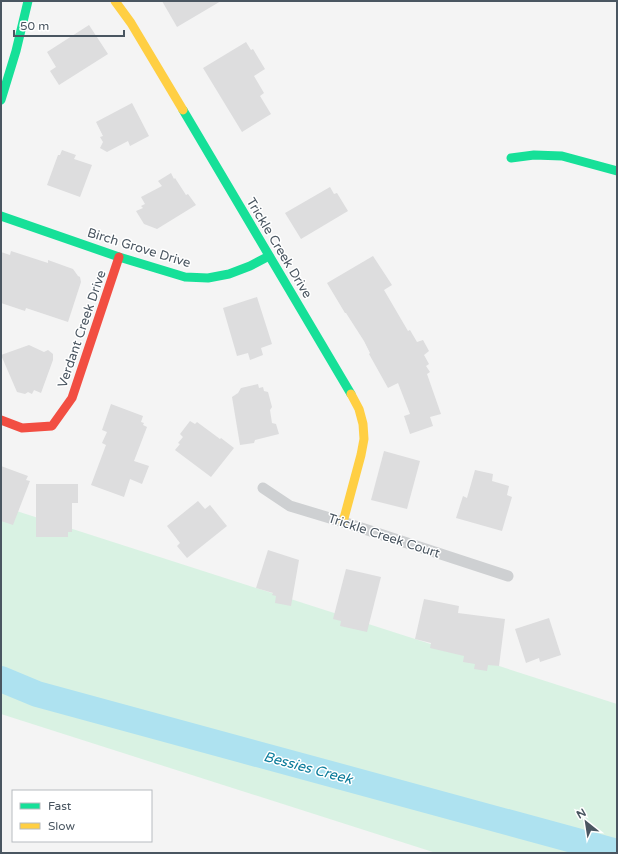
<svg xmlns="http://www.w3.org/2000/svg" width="618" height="854" viewBox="0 0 618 854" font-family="'Varela Round',sans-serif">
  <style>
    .green { fill: #d9f2e3 }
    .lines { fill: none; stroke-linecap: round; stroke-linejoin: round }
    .river { stroke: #aee2f0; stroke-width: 26 }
    .building { fill: #ddddde }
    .street { stroke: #ced0d2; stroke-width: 11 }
    .fast { stroke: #16e098; stroke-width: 9 }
    .slow { stroke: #ffcf43; stroke-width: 9 }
    .jam { stroke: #f24e42; stroke-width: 9 }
    .labels { text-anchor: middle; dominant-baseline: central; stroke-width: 3; stroke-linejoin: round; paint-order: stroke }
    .street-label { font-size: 13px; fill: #4a5661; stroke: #fff }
    .water-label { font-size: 14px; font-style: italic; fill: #0c7c9b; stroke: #fff }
  </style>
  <rect width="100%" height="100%" fill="#f4f4f4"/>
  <!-- green -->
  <polygon class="green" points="1,506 617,704 617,853 436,853 1,714"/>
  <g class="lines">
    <!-- river -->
    <polyline class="river" points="1,679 37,694 617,852"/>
  </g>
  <!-- building -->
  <g class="building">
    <polygon points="162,1 221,1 177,27"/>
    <polygon points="89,25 108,54 59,85 50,71 56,67 47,52"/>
    <polygon points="246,42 251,50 253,49 265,69 254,76 264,93 260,96 271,114 242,132 203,68"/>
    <polygon points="132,103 149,136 130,146 128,141 107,152 100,148 103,142 100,137 103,136 96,122"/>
    <polygon points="62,150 76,155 74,159 92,165 80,197 47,185 58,155 60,155"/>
    <polygon points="171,173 174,179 175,178 186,195 188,194 196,205 157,229 144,224 136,211 143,208 141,206 145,204 141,197 162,186 158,181"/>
    <polygon points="330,187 334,194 337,193 348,211 301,239 285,213"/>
    <polygon points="11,251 48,263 48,260 73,269 78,276 80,277 81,282 68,322 26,308 25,311 1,303 1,252 10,255"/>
    <polygon points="373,256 392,285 384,290 408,331 410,330 417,342 423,340 429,351 424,355 429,364 426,366 430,372 427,374 441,414 430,417 433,426 410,434 404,416 410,414 398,383 388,388 369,354 370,353 364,341 346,313 345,313 327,283"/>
    <polygon points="257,297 272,344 261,348 263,355 250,360 248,353 237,356 223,308"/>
    <polygon points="29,345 44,352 48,350 53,354 53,360 41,393 34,390 32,394 28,392 25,394 17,392 1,355"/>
    <polygon points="258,384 259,388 263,387 264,391 268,392 272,407 270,410 272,423 276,424 279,434 255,440 254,443 240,445 232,397 238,393 241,388"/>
    <polygon points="111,404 143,416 141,422 144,423 143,425 147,427 134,461 149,466 142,484 130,479 124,497 91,485 106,445 102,443 107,432 102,430"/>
    <polygon points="190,421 195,424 197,422 220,439 221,438 234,448 211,477 175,450 180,444 178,443 183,437 180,434"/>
    <polygon points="384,451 420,461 407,509 371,500"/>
    <polygon points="1,466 28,476 26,480 30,481 13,525 1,521"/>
    <polygon points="475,470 493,474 492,481 509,486 507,495 512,497 502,531 456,518 463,496 467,498"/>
    <polygon points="36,484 78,484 78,503 72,503 72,532 68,532 68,537 36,537"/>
    <polygon points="198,501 205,509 210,505 227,526 187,558 177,546 180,543 167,526"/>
    <polygon points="268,550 299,560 291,606 275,603 276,596 272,595 273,593 256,588"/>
    <polygon points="346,569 381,577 367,632 340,626 341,621 333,619"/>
    <polygon points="424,599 459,606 458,613 505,619 499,666 488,665 487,671 474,669 475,664 463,662 464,656 430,648 431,643 415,639"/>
    <polygon points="549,618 561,655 540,662 539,658 526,663 515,629"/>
  </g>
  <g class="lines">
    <!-- street -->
    <polyline class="street" points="263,488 290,506 343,522 508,576"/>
    <!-- fast -->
    <g class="fast">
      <polyline points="1,100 16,51 28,1"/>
      <polyline points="183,110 351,394"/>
      <polyline points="511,158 534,155 562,156 617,171"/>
      <polyline points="1,216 119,257 185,277 208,278 229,274 250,266 269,256"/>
    </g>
    <!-- slow -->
    <g class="slow">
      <polyline points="115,1 131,23 183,110"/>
      <polyline points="343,522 361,455 364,439 363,424 359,409 351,394"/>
    </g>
    <!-- jam -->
    <polyline class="jam" points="1,420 22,428 52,426 72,398 119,257"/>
  </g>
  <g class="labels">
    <!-- street labels -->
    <g class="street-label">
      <text transform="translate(139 248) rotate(17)">Birch Grove Drive</text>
      <text transform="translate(279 248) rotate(59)">Trickle Creek Drive</text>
      <text transform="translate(82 329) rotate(-71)">Verdant Creek Drive</text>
      <text transform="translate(384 536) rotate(18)">Trickle Creek Court</text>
    </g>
    <!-- water labels -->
    <g class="water-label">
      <text transform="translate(308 768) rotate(15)">Bessies Creek</text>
    </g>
  </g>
  <!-- border -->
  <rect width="618" height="854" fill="none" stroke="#4a5661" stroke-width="4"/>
  <!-- legend -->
  <rect x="12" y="790" width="140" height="52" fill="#ffffff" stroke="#b7bbc0"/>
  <rect x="20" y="803" width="20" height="6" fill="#16e098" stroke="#b7bbc0"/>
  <text x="48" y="810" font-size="12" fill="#4a5661">Fast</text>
  <rect x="20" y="823" width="20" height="6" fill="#ffcf43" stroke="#b7bbc0"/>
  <text x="48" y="830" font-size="12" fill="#4a5661">Slow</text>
  <!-- north arrow -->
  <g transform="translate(586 822) rotate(330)" stroke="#ffffff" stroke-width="3" paint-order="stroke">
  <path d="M0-3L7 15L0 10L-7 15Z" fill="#4a5661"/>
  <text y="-6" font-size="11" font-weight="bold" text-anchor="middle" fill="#4a5661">N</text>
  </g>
  <!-- scale -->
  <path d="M14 30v6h110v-6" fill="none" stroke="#4a5661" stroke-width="2"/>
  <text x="20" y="30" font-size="12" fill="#4a5661" stroke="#ffffff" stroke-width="3" paint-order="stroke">50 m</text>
</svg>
